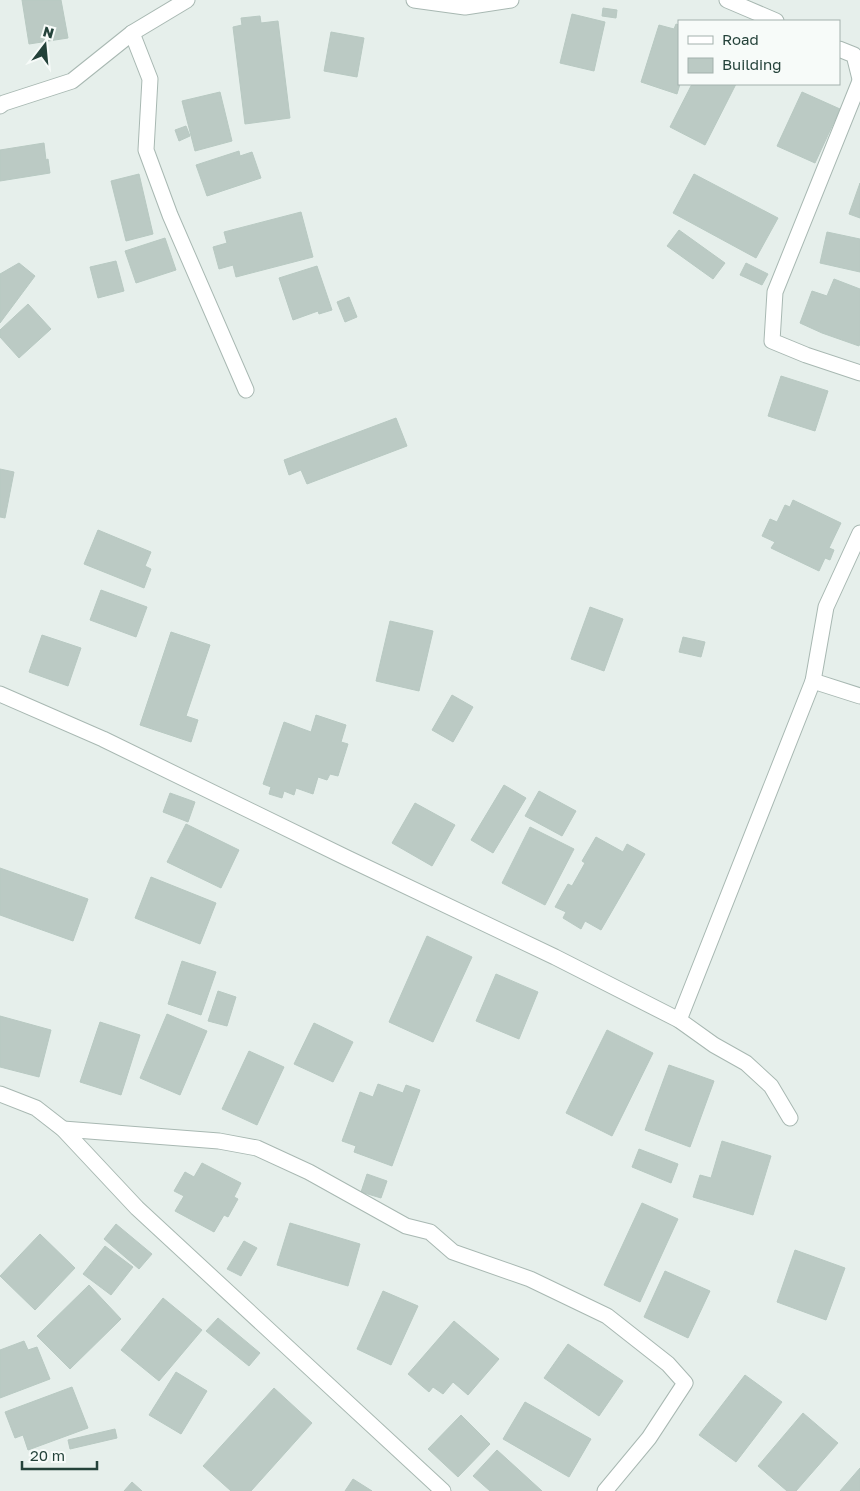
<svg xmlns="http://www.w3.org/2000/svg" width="860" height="1491" viewBox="0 0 860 1491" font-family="'Golos Text',sans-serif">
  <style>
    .building { fill: #bbcac4; stroke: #b8c9c2 }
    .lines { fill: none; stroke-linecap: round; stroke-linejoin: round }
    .minor-casing { stroke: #a8b8b2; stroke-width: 17 }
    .minor { stroke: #fff; stroke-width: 15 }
  </style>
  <rect width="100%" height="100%" fill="#e6efeb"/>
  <!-- building -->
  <g class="building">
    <polygon points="22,0 61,0 68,38 29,44"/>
    <polygon points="603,8 617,10 616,18 602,16"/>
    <polygon points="572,14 605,22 594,71 560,63"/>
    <polygon points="260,16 261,23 278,21 290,118 245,124 233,27 242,25 241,18"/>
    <polygon points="676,24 679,25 679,84 680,84 677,94 641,82 659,25 674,29"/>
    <polygon points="331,32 364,38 357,77 324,71"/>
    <polygon points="692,84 736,84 705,145 670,127"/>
    <polygon points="220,92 232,141 195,151 182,101"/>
    <polygon points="802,92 840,109 815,163 777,146"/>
    <polygon points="186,126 190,136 179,141 175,130"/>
    <polygon points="44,143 46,160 48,159 50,173 0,181 0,150"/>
    <polygon points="239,151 240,156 252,152 261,178 207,196 196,165"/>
    <polygon points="139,174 153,234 126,241 111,181"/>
    <polygon points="694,174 778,218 756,258 673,213"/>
    <polygon points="860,183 860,218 849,214"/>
    <polygon points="301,212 313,257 236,277 233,265 219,269 213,247 227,243 224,232"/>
    <polygon points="679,230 725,263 713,279 667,246"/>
    <polygon points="827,232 860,239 860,272 820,263"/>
    <polygon points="165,238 176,270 136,283 125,251"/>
    <polygon points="116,261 124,291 98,298 90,267"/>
    <polygon points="19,263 35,276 0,323 0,274"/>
    <polygon points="746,263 768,274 762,285 740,275"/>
    <polygon points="317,266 332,310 319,314 318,311 293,320 279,278"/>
    <polygon points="834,279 860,289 860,343 859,346 822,333 800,323 812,291 827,296"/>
    <polygon points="349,297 357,317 345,322 337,302"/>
    <polygon points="28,304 51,329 19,358 0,337 0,330"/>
    <polygon points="781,376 828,391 815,431 768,416"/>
    <polygon points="396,418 407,446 307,484 301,470 289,475 284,460"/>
    <polygon points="0,469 14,472 5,518 0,517"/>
    <polygon points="793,500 841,523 829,548 834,550 830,560 825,558 819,571 771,548 775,542 762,536 770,519 777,522 785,505 790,507"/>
    <polygon points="98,530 151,552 145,566 151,569 144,588 84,564"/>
    <polygon points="101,590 147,607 136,637 90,620"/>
    <polygon points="590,607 623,619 604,671 571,659"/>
    <polygon points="390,621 433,631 419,691 376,681"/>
    <polygon points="171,632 210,645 186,716 198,720 191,742 140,725"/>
    <polygon points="42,635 81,648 68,686 29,672"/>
    <polygon points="683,637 705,642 701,657 679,652"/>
    <polygon points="452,695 473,707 453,742 432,730"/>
    <polygon points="316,715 346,725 341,742 348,744 338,776 330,774 327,780 318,777 313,794 296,788 294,795 284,791 282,798 269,794 271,787 263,784 284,722 311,732"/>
    <polygon points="504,785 526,798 493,853 471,840"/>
    <polygon points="539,791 576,811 562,836 525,816"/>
    <polygon points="170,793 195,802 188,822 163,812"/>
    <polygon points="415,803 455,825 432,866 392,843"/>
    <polygon points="186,824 239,850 221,888 167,862"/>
    <polygon points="530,827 574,849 545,905 502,883"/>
    <polygon points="596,837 623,852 627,844 645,854 601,930 585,921 581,929 563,918 566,912 555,907 568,884 572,886 585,863 582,861"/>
    <polygon points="0,868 88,899 73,941 0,915"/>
    <polygon points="151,877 216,903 200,944 135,918"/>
    <polygon points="427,936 472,957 433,1042 389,1022"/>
    <polygon points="182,961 216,972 201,1015 168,1004"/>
    <polygon points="496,974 538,992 519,1039 476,1021"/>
    <polygon points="218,991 236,997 227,1026 208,1021"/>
    <polygon points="167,1014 207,1031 180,1095 140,1078"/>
    <polygon points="0,1016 51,1030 39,1077 0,1067"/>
    <polygon points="100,1022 140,1035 121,1095 80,1082"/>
    <polygon points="314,1023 353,1042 333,1082 294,1064"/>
    <polygon points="607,1030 653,1053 612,1136 566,1113"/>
    <polygon points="249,1051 284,1067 257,1125 222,1109"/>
    <polygon points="669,1065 714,1081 690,1147 645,1130"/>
    <polygon points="378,1084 403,1093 406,1085 420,1090 392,1166 354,1152 356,1146 342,1141 360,1092 373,1097"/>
    <polygon points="722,1141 771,1156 753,1215 693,1197 700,1175 711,1178"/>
    <polygon points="639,1149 678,1164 671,1183 632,1167"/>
    <polygon points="202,1163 241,1183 234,1197 238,1199 228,1217 224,1215 214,1232 175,1211 184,1196 174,1191 185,1172 194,1177"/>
    <polygon points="367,1174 387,1181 381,1198 361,1192"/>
    <polygon points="642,1203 678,1219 640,1302 604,1285"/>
    <polygon points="290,1223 360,1244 348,1286 277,1265"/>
    <polygon points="116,1224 152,1254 139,1269 104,1239"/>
    <polygon points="40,1234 75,1268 35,1310 0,1276"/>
    <polygon points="244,1241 257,1248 241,1276 227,1269"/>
    <polygon points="105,1246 133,1267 111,1295 83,1274"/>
    <polygon points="795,1250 845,1268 826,1320 777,1302"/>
    <polygon points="665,1271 710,1291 688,1338 644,1317"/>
    <polygon points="89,1285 121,1319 70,1369 37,1336"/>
    <polygon points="383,1291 418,1306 391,1365 357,1349"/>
    <polygon points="163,1298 202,1330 159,1381 121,1350"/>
    <polygon points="218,1318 260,1353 249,1366 206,1331"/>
    <polygon points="454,1321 499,1359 468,1395 453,1382 443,1394 433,1387 429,1392 408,1374"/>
    <polygon points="24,1341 28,1350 37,1347 50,1379 0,1398 0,1350"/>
    <polygon points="568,1344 623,1381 599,1416 544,1378"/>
    <polygon points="176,1372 207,1391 181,1434 149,1415"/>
    <polygon points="745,1375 782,1402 736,1462 699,1435"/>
    <polygon points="72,1387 88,1428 28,1450 23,1435 15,1438 5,1412"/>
    <polygon points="274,1388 312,1423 251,1491 231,1491 203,1466"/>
    <polygon points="525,1402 591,1439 569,1477 503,1439"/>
    <polygon points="803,1413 838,1443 796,1491 787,1491 758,1466"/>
    <polygon points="461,1415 490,1444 458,1477 428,1449"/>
    <polygon points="115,1429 117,1438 70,1449 68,1440"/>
    <polygon points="497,1450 542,1491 490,1491 473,1476"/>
    <polygon points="860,1468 860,1491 840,1491"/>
    <polygon points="353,1479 372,1491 345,1491"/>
    <polygon points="132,1482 142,1491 124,1491"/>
  </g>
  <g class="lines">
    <!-- minor casing -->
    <g class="minor-casing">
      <g id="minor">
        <polyline points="414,0 465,7 511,0"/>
        <polyline points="727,0 776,21"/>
        <polyline points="132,33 150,79 146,150 170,215 246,390"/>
        <polyline points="839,49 854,55 860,79"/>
        <polyline points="860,81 775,292 772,341 806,355 860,373"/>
        <polyline points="0,106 4,103 72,81 132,33 187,0"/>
        <polyline points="813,681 860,696"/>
        <polyline points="0,694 103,739 347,858 555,957 679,1020 714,1045 746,1063 771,1086 790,1118"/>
        <polyline points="679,1020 813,681 826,607 860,533"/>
        <polyline points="0,1094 36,1108 63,1129 137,1208 443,1491"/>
        <polyline points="63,1129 219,1141 257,1148 309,1172 406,1226 430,1232 453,1252 530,1279 607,1316 668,1364 685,1383 649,1438 605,1491"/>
      </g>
    </g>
    <!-- minor -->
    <use href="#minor" class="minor"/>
  </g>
  <!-- legend -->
  <rect x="678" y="20" width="162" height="65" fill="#f7fbf9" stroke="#a3b1ad"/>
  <rect x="688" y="36" width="25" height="8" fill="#ffffff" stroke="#a3b1ad"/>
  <text x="722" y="45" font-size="15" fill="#24423a">Road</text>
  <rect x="688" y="58" width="25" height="15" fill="#bbcac4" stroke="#a3b1ad"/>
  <text x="722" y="70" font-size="15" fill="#24423a">Building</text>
  <!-- north arrow -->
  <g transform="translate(45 45) rotate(16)" stroke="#f7fbf9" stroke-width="4" paint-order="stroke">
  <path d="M0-4L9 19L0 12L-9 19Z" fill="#24423a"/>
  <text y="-8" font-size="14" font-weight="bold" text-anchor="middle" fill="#24423a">N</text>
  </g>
  <!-- scale -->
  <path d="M22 1461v8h75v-8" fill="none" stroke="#24423a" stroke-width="2.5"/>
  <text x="30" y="1461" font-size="15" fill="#24423a" stroke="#f7fbf9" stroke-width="4" paint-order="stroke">20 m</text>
</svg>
